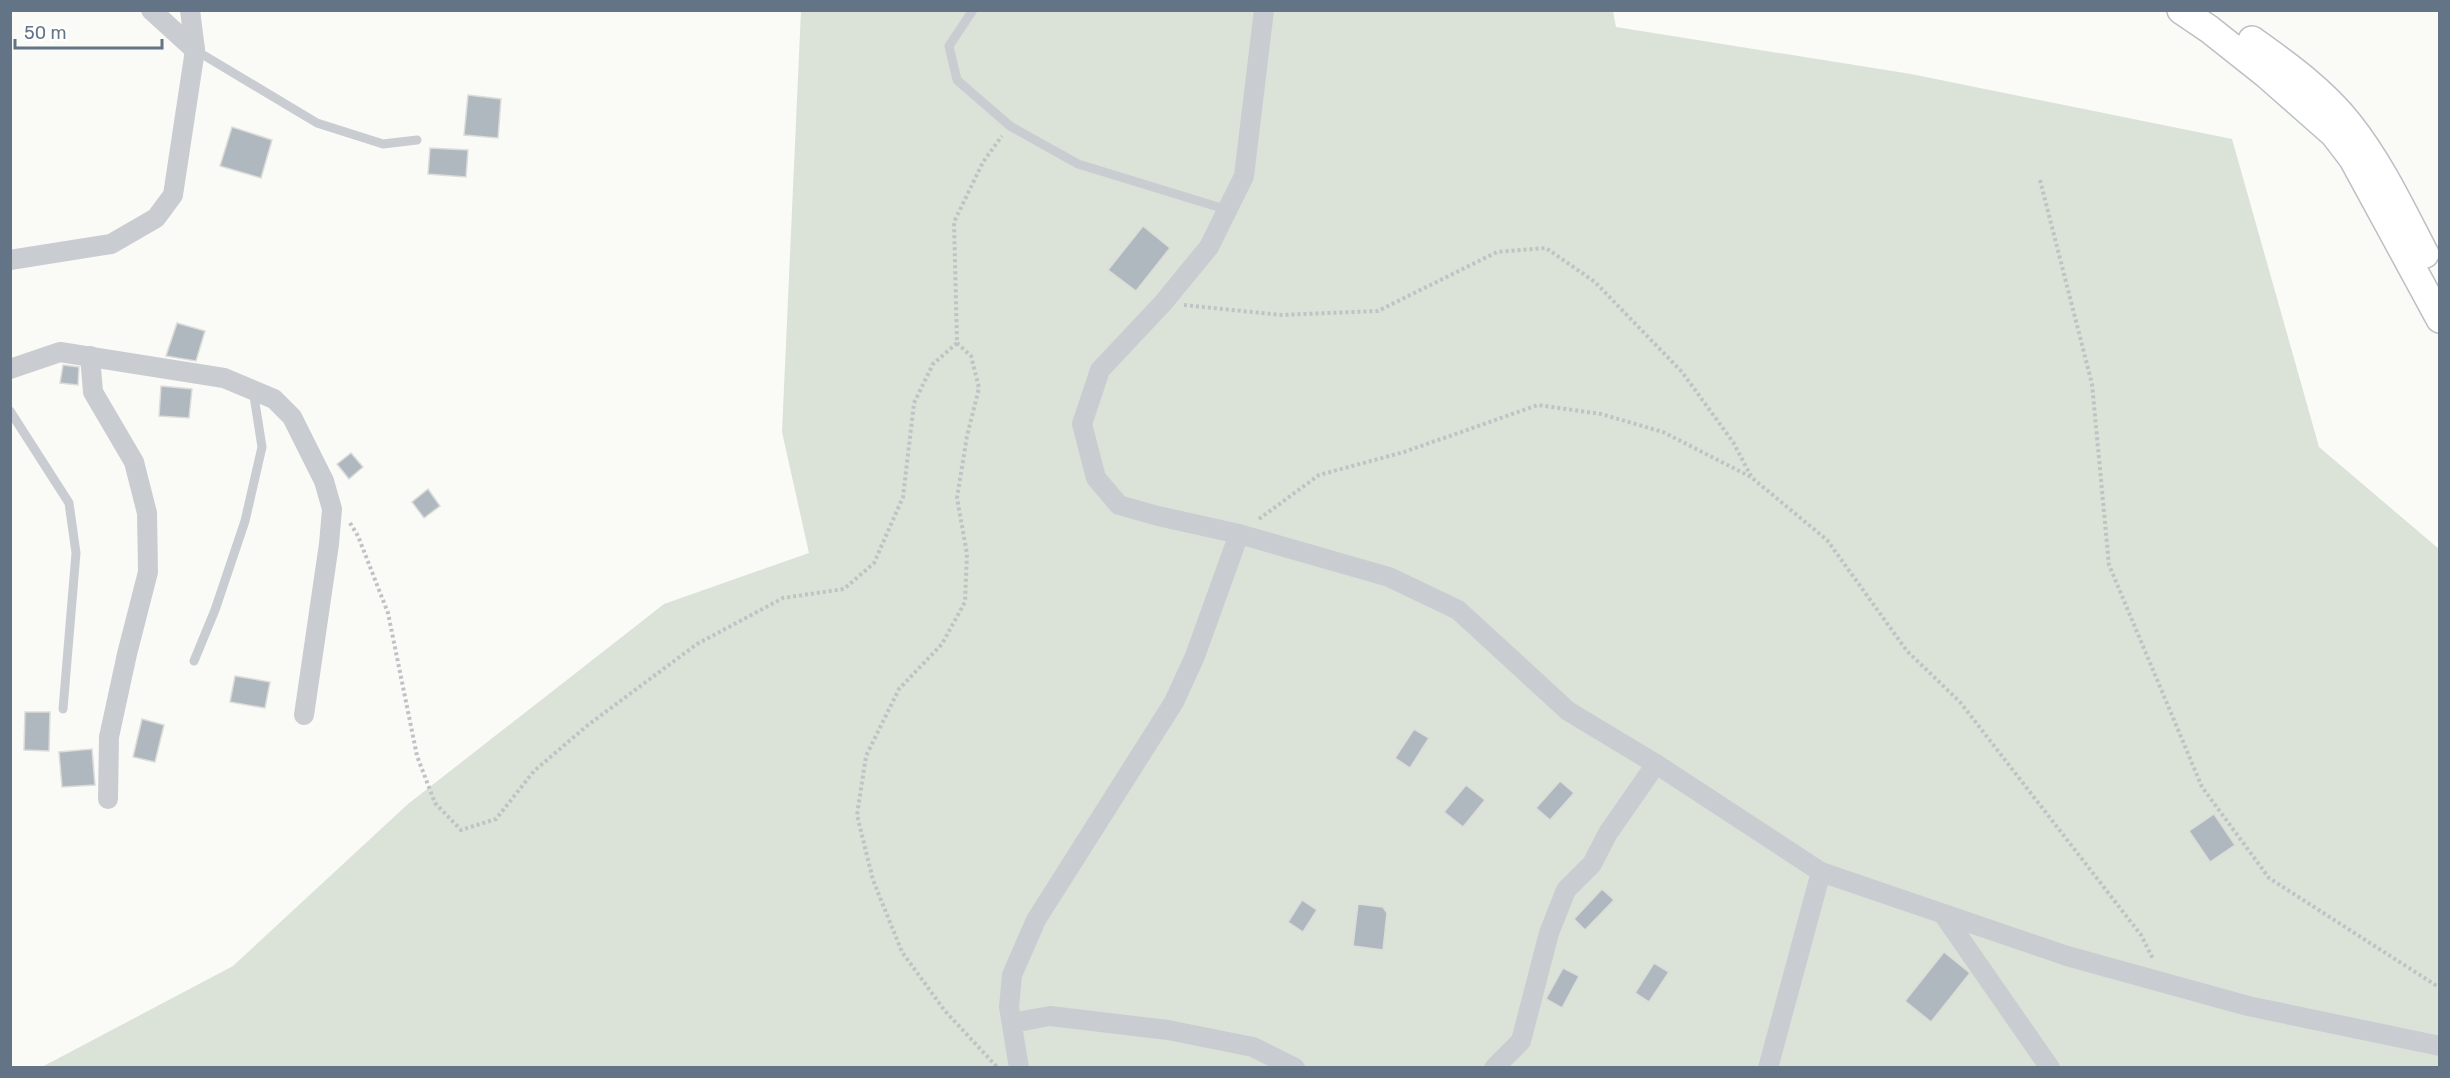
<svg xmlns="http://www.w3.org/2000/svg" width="2450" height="1078" viewBox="0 0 2450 1078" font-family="Rubik,sans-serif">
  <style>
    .green { fill: #dbe2d8 }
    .building { fill: #b0b8bf; stroke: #dcdcd9; stroke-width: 1.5 }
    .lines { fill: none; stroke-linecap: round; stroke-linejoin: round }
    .secondary-casing { stroke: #bbc0c5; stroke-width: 30 }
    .path { stroke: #c0c3c5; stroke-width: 4; stroke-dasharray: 3 3; stroke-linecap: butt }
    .lane { stroke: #c9cdd1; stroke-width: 9 }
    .street { stroke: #c9cdd1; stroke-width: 20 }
    .secondary { stroke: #fff; stroke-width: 27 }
  </style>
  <rect width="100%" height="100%" fill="#fafaf7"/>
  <!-- green -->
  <polygon class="green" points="801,11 1613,11 1616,27 1911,74 2232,139 2319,447 2439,549 2439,1067 40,1068 233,966 408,804 664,604 809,553 782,432"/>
  <!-- building -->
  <g class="building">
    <polygon points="468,95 501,99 498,138 464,135"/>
    <polygon points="232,127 272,140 261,178 220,166"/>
    <polygon points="430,148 468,150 466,177 428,174"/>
    <polygon points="1143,226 1170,248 1136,291 1108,270"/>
    <polygon points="177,323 205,331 196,361 166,356"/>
    <polygon points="63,365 79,367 78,385 60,383"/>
    <polygon points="161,386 192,389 189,418 159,416"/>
    <polygon points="351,453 363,467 349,479 337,464"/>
    <polygon points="428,489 440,506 424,518 412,502"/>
    <polygon points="235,676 270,682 265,708 230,702"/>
    <polygon points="25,712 50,712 49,751 24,750"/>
    <polygon points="142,719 164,725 155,762 133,757"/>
    <polygon points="1414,729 1429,738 1410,768 1395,758"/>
    <polygon points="92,749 95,785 62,787 59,752"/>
    <polygon points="1560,781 1574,793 1550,820 1536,808"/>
    <polygon points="1466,785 1485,800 1463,827 1444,812"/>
    <polygon points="2214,814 2235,845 2210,862 2189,831"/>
    <polygon points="1602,889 1614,900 1585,930 1574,919"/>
    <polygon points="1302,900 1317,910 1303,932 1288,922"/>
    <polygon points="1358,904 1383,907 1387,913 1383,950 1353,946"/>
    <polygon points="1944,952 1970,973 1931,1022 1905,1001"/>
    <polygon points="1654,963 1669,972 1649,1002 1635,993"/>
    <polygon points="1563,968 1579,976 1562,1008 1546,999"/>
  </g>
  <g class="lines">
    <!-- secondary casing -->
    <g class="secondary-casing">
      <g id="secondary">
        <polyline points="2181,10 2209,29 2267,75 2334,134 2353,159 2440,319"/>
        <path d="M 2252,40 C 2286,64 2323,91 2349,124 C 2380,163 2402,210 2425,254"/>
      </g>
    </g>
    <!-- path -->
    <g class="path">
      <polyline points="2040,180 2092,384 2109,565 2202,787 2269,878 2440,988"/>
      <polyline points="1184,305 1281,315 1378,311 1497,252 1546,248 1595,282 1682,372 1733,442 1751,476"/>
      <polyline points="957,343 971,356 979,388 967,436 957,498 967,554 965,602 942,644 899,689 866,756 857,815 873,880 902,952 945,1011 998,1068"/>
      <polyline points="1259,519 1319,475 1404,452 1538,405 1601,414 1663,432 1751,477 1827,540 1907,651 1960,702 2141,935 2153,959"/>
      <polyline points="350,523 358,536 388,613 417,756 435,803 461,830 496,819 534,771 588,725 697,644 783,598 844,589 874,563 903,497 914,403 933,364 957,343 954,222 983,162 1002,136"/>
    </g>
    <!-- lane -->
    <g class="lane">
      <polyline points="973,10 949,46 957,80 1010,126 1078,164 1228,210"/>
      <polyline points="195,50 317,123 383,144 417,140"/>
      <polyline points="10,411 69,503 76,553 63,709"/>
      <polyline points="194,661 215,610 245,521 262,447 253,390"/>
    </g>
    <!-- street -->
    <g class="street">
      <polyline points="151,10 195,50"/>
      <polyline points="1264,10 1244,176 1209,247 1163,303 1100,370 1082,424 1096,478 1119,505 1158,516 1239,534 1389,577 1458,610 1568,711 1656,764 1821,872 2067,956 2248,1006 2440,1046"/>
      <polyline points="10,260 111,244 156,218 173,195 195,50 190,10"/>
      <polyline points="90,356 93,392 134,462 147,513 148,572 127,654 109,737 108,799"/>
      <polyline points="10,369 60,352 224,378 274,399 292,417 324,481 332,509 329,544 304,715"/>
      <polyline points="1943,914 2050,1068"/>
      <polyline points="1012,1023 1050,1016 1168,1030 1253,1047 1295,1068"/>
      <polyline points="1019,1068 1009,1007 1012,975 1036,920 1174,702 1195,656 1239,534"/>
      <polyline points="1494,1068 1521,1041 1549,933 1566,890 1592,864 1608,833 1656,764"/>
      <polyline points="1768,1068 1821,872"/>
    </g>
    <!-- secondary -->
    <use href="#secondary" class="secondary"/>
  </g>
  <!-- border -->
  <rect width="2450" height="1078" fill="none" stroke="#627485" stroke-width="24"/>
  <!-- scale -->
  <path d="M15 39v9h147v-9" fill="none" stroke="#627485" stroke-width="3"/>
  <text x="24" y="39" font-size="18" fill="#627485" stroke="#ffffff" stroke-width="4.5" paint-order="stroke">50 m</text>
</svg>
